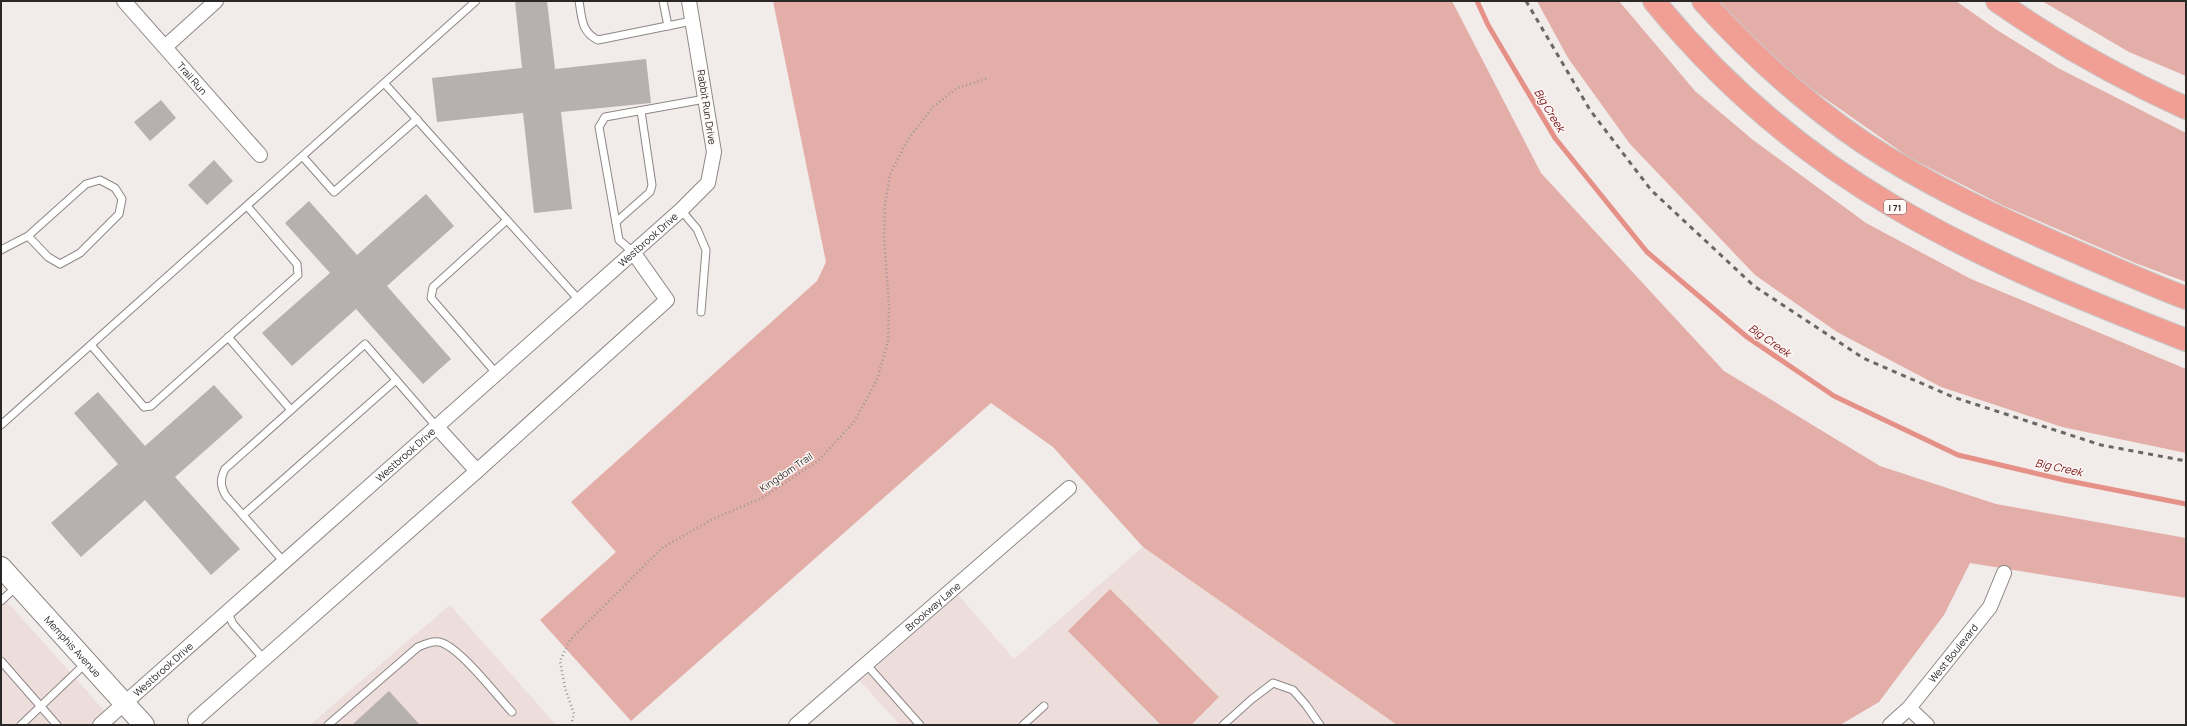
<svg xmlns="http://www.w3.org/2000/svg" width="2187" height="726" viewBox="0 0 2187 726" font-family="Manrope,sans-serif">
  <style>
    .built { fill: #eddddb }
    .green { fill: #e4aea8 }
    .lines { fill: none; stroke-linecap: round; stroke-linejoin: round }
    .stream { stroke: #e59187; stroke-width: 5 }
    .building { fill: #b6b0af }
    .lane-casing { stroke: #8d8786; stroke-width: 9 }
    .street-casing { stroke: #8d8786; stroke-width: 16 }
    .secondary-casing { stroke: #8d8786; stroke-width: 22 }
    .highway-casing { stroke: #c8c7c7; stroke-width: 24 }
    .path { stroke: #9a9695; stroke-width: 2.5; stroke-dasharray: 1 3; stroke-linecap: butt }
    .lane { stroke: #fff; stroke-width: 7 }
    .street { stroke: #fff; stroke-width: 14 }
    .secondary { stroke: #fff; stroke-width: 20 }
    .highway { stroke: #f19f95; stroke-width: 22 }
    .rail { stroke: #6b6766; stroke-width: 3; stroke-dasharray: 5 5; stroke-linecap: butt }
    .labels { text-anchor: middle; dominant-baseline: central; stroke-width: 3; stroke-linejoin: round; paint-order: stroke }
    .shield { fill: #fff8f7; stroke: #6a6665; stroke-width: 1 }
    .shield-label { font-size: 9px; font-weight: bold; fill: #2a2827 }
    .street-label { font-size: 10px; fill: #2a2827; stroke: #fff8f7 }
    .water-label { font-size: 11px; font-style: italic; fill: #741011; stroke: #fff8f7 }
  </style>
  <rect width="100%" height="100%" fill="#f1ebea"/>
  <!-- built -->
  <g class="built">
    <polygon points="1143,547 1397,725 900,725 860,681 958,595 1014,659"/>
    <polygon points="1,595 117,725 1,725"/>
    <polygon points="450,605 556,725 310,725"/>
  </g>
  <!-- green -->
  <g class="green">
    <polygon points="773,1 1452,1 1541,173 1724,371 1880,466 1996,504 2186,538 2186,598 1970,563 1944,615 1879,702 1840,725 1397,725 1143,547 1053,447 991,403 631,721 540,620 616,552 571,502 817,281 826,262"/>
    <polygon points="1537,1 1619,1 1695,91 1753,140 1866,223 1971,279 2186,369 2186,453 2062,427 1941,387 1837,332 1755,275 1630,144 1568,58"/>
    <polygon points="1715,1 1956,1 1997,30 2058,68 2186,133 2186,282 2135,263 2002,205 1910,158 1810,88 1760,46"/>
    <polygon points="2042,1 2186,1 2186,76 2129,52"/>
    <polygon points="1110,589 1219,697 1191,725 1161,725 1068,631"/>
  </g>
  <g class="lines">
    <!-- stream -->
    <polyline class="stream" points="1477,1 1488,25 1555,138 1647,252 1747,337 1834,396 1958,455 2064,480 2186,504"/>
  </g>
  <!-- building -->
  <g class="building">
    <polygon points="515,1 547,1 555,69 646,59 651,103 561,112 572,209 534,213 523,113 437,122 432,78 522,68"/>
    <polygon points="161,100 176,118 150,141 134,122"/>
    <polygon points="214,160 233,181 207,205 188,185"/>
    <polygon points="426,194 454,226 387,286 451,359 423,384 356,309 292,366 262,333 330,273 285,223 309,201 357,255"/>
    <polygon points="214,385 243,417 175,477 240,549 211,575 145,500 81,557 51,523 118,464 74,413 98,392 145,446"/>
    <polygon points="389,691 420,725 352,725"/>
  </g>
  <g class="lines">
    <!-- lane casing -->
    <g class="lane-casing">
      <g id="lane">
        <path d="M 579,1 C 582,18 581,32 598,40 L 692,21"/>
        <polyline points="663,1 668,26"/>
        <polyline points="385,84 507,220"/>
        <polyline points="303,157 334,192 417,119"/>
        <polyline points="681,210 697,229 706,250 701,312"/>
        <polyline points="616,222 650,192 652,185 641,111"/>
        <polyline points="1,250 28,236 86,184 100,180 115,188 122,199 119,214 80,253 60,264 48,257 28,236"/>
        <polyline points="633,252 619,240 599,127 605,117 705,99"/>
        <polyline points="228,337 291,410"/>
        <polyline points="91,345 144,407 151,406 298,275 297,264 247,206"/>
        <polyline points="496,373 431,298 433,287 507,220 579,300"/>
        <polyline points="1,425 476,1"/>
        <polyline points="243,515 396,380"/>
        <path d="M 284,562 L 226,496 C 220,486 220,479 225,469 L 365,344 L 436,426"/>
        <polyline points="1,601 17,586"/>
        <polyline points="228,613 233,624 263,658"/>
        <polyline points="1,661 57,725"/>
        <polyline points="866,664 920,725"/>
        <polyline points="21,725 86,663"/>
        <path d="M 328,725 L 418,647 C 425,644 432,641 439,642 C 458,645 497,696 512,712"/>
        <polyline points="1023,725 1044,706"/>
        <polyline points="1223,725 1252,699 1273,683 1293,690 1306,705 1320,725"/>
      </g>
    </g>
    <!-- street casing -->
    <g class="street-casing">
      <g id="street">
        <path id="s1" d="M 124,1 L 260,155"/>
        <polyline points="165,47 216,1"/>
        <polyline points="436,426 477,471"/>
        <polyline points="1909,708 1927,725"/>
        <polyline points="195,720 477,471 667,300 633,252"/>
        <path id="s2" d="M 100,725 L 681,210 L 708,183 L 714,152 L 689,1"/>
        <path id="s3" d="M 796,725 L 1069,488"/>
        <path id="s4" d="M 1890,725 L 1909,708 L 1990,607 L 2004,573"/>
      </g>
    </g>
    <!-- secondary casing -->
    <g class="secondary-casing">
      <g id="secondary">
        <path id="s5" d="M 1,567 L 144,725"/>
      </g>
    </g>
    <!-- highway casing -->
    <g class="highway-casing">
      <g id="highway">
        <path d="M 1654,1 C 1720,82 1801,152 1891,205 C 1984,260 2086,301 2186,340"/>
        <path d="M 1703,1 C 1751,54 1805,103 1864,143 C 1926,184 1992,215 2060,245 C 2102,263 2144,282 2186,298"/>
        <path d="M 1997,1 C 2057,43 2120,78 2186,108"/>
      </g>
    </g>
    <!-- path -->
    <polyline class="path" points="571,725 574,714 565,688 560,661 570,640 662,548 713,519 762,498 818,461 854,422 877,380 888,341 889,305 884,238 885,205 890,174 908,139 933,107 957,88 989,78"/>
    <!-- lane -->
    <use href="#lane" class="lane"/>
    <!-- street -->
    <use href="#street" class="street"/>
    <!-- secondary -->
    <use href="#secondary" class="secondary"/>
    <!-- highway -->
    <use href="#highway" class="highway"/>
    <!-- rail -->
    <polyline class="rail" points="1526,1 1590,110 1651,190 1754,286 1863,358 1953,397 2101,445 2186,461"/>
  </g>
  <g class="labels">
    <!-- shield labels -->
    <rect class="shield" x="1884" y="200" width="22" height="14" rx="3"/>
    <g class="shield-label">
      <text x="1895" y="207">I 71</text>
    </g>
    <!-- street labels -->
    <g class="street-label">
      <text stroke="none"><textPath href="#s1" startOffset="103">Trail Run</textPath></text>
      <text transform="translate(707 107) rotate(81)">Rabbit Run Drive</text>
      <text stroke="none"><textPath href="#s2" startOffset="732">Westbrook Drive</textPath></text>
      <text stroke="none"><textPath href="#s2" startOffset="408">Westbrook Drive</textPath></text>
      <text transform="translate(786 472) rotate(-34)">Kingdom Trail</text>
      <text stroke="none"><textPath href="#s3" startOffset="181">Brookway Lane</textPath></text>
      <text stroke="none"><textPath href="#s5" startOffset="107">Memphis Avenue</textPath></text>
      <text stroke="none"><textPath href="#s4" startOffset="96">West Boulevard</textPath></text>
      <text stroke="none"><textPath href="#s2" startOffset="84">Westbrook Drive</textPath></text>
    </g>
    <!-- water labels -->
    <g class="water-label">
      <text transform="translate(1550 110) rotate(59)">Big Creek</text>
      <text transform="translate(1770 340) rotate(35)">Big Creek</text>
      <text transform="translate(2059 467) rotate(12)">Big Creek</text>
    </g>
  </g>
  <!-- border -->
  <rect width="2187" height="726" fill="none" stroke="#2a2827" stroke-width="4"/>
</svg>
